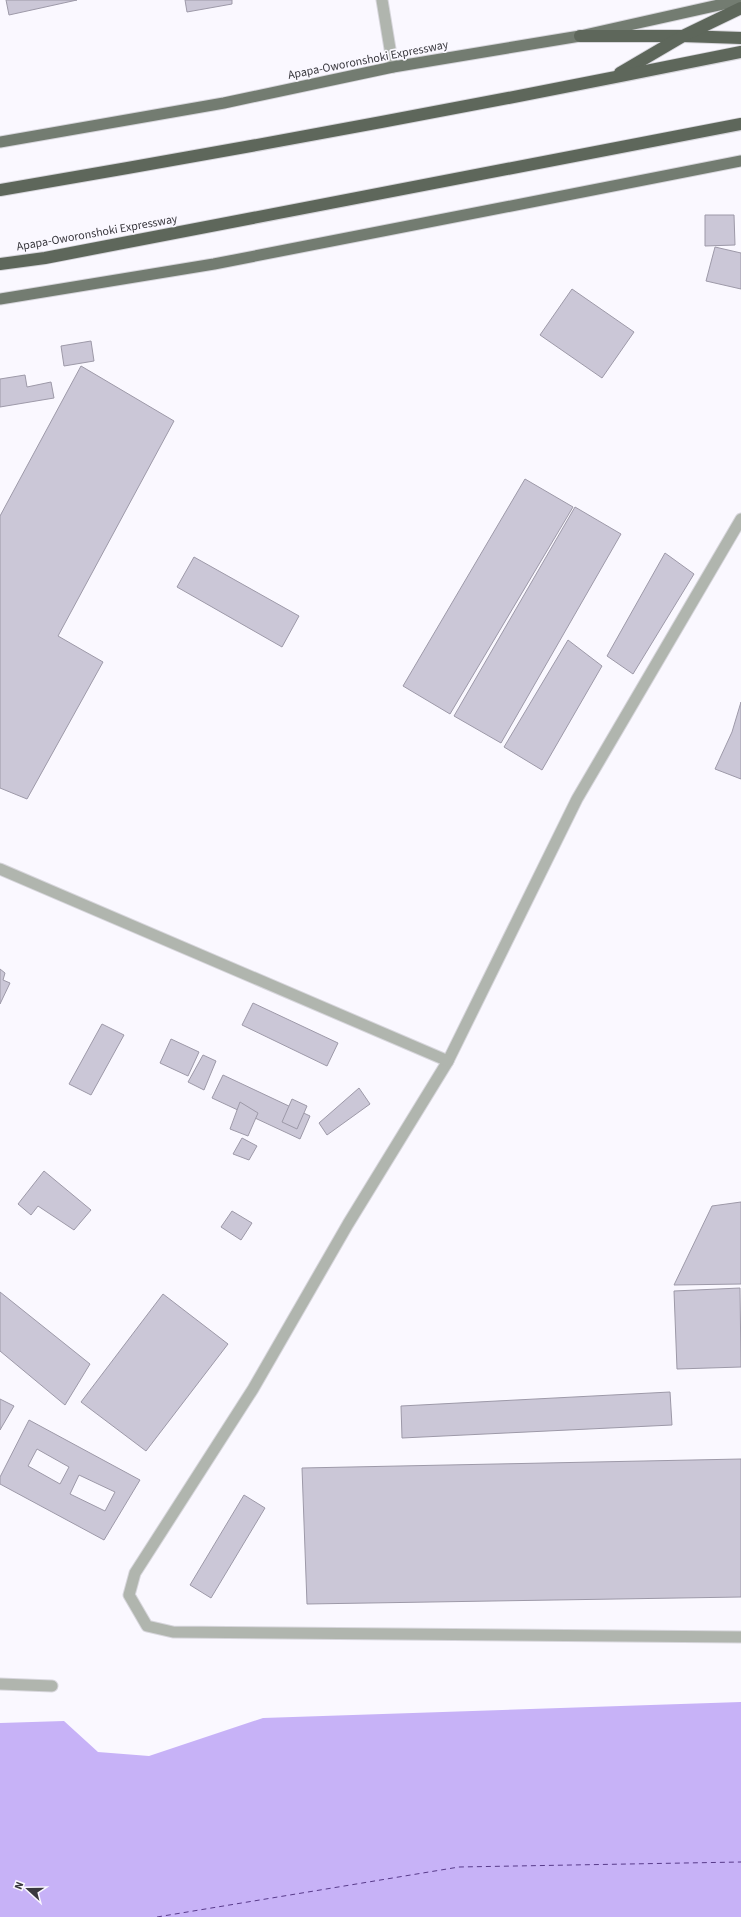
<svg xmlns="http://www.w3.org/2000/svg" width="741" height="1917" viewBox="0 0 741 1917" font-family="'Source Sans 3',sans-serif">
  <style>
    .water { fill: #c7b2f7 }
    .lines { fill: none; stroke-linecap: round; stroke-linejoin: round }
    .ferry { stroke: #583b8a; stroke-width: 1; stroke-dasharray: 5 4; stroke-linecap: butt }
    .building { fill: #cbc7d7; stroke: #9d99a8; fill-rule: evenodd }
    .service-casing { stroke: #d7d6dc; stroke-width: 13 }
    .minor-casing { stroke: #d7d6dc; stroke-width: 13 }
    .primary-casing { stroke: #d7d6dc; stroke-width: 13 }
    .motorway-casing { stroke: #d7d6dc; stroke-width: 14 }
    .service { stroke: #b0b5ae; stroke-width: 11 }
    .minor { stroke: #b0b5ae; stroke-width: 11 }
    .primary { stroke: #737c71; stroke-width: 11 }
    .motorway { stroke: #5e675b; stroke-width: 12 }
    .labels { text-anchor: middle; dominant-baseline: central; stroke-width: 3.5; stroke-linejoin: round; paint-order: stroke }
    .street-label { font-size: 12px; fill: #3a393f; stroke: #faf8ff }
  </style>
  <rect width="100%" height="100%" fill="#faf8ff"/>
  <!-- water -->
  <polygon class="water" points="741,1702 741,1917 0,1917 0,1723 64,1721 98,1752 149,1756 263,1718"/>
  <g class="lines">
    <!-- ferry -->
    <polyline class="ferry" points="157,1917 459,1867 741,1862"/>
  </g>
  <!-- building -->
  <g class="building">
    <polygon points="6,0 77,0 9,15"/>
    <polygon points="185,0 232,0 232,4 187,12"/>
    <polygon points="705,215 734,215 735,245 705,246"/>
    <polygon points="715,247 741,253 741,289 706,281"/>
    <polygon points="572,289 634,332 602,378 540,335"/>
    <polygon points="91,341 94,361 64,366 61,346"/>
    <polygon points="81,366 174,421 58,636 103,662 27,799 0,788 0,516"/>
    <polygon points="25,375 27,387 51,382 54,398 0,407 0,379"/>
    <polygon points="525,479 573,507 450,714 403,686"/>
    <polygon points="575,507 621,534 501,743 454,716"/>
    <polygon points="665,553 694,574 633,674 607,656"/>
    <polygon points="194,557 299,616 282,647 177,587"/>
    <polygon points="568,640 602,666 542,770 504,747"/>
    <polygon points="741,702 741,779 715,769 732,732"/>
    <polygon points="0,969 5,973 3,980 10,983 0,1004"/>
    <polygon points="253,1003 338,1043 327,1066 242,1025"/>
    <polygon points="102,1024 124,1035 91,1095 69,1084"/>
    <polygon points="171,1039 199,1052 188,1076 160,1063"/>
    <polygon points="203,1055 216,1061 204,1090 188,1082"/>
    <polygon points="223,1075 310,1116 300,1139 212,1098"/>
    <polygon points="359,1088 370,1104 327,1135 319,1123"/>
    <polygon points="292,1099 307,1106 297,1129 282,1122"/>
    <polygon points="240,1102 258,1113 248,1136 230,1129"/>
    <polygon points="242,1138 257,1146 249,1160 233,1154"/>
    <polygon points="44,1171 91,1210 74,1230 38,1206 31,1215 18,1204"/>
    <polygon points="741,1202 741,1284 674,1285 712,1206"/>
    <polygon points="232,1211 252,1223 241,1240 221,1227"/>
    <polygon points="740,1288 741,1367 677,1369 674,1291"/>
    <polygon points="0,1292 90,1364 65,1405 0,1351"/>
    <polygon points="163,1294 228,1344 146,1451 81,1402"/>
    <polygon points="670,1392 672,1425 402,1438 401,1406"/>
    <polygon points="0,1399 14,1406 0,1430"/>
    <path d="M 29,1420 L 140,1480 L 104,1540 L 0,1484 L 0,1477 ZM 37,1449 L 69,1467 L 60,1484 L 28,1466 ZM 79,1475 L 115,1492 L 105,1511 L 70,1494 Z"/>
    <polygon points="741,1459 741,1597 307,1604 302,1468"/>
    <polygon points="244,1495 265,1508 211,1598 190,1585"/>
  </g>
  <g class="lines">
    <!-- service casing -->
    <g class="service-casing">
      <g id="service">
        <polyline points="382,0 393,67"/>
        <polyline points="0,1684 52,1686"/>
      </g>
    </g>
    <!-- minor casing -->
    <g class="minor-casing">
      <g id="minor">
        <polyline points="741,519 577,799 448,1061 348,1224 253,1389 135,1573 129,1595 147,1626 173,1632 741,1637"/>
        <polyline points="0,869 448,1061"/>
      </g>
    </g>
    <!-- primary casing -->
    <g class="primary-casing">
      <g id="primary">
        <polyline points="0,142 224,103 393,67 580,36 741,0"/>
        <polyline points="0,299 214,264 741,161"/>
      </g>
    </g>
    <!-- motorway casing -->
    <g class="motorway-casing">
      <g id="motorway">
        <polyline points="580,36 683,36 741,38"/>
        <polyline points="620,73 683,36 741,8"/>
        <path d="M 0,190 C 248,148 495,102 741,52"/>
        <polyline points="0,264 45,258 741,124"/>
      </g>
    </g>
    <!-- service -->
    <use href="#service" class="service"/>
    <!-- minor -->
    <use href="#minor" class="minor"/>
    <!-- primary -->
    <use href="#primary" class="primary"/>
    <!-- motorway -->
    <use href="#motorway" class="motorway"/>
  </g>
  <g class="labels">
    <!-- street labels -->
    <g class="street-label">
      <text transform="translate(368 60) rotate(-11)">Apapa-Oworonshoki Expressway</text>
      <text transform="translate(97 233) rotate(-10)">Apapa-Oworonshoki Expressway</text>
    </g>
  </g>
  <!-- north arrow -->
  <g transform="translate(28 1889) rotate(291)" stroke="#faf8ff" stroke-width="3" paint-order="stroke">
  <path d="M0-3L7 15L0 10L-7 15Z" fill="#3a393f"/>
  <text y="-6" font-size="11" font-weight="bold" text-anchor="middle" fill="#3a393f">N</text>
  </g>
</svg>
